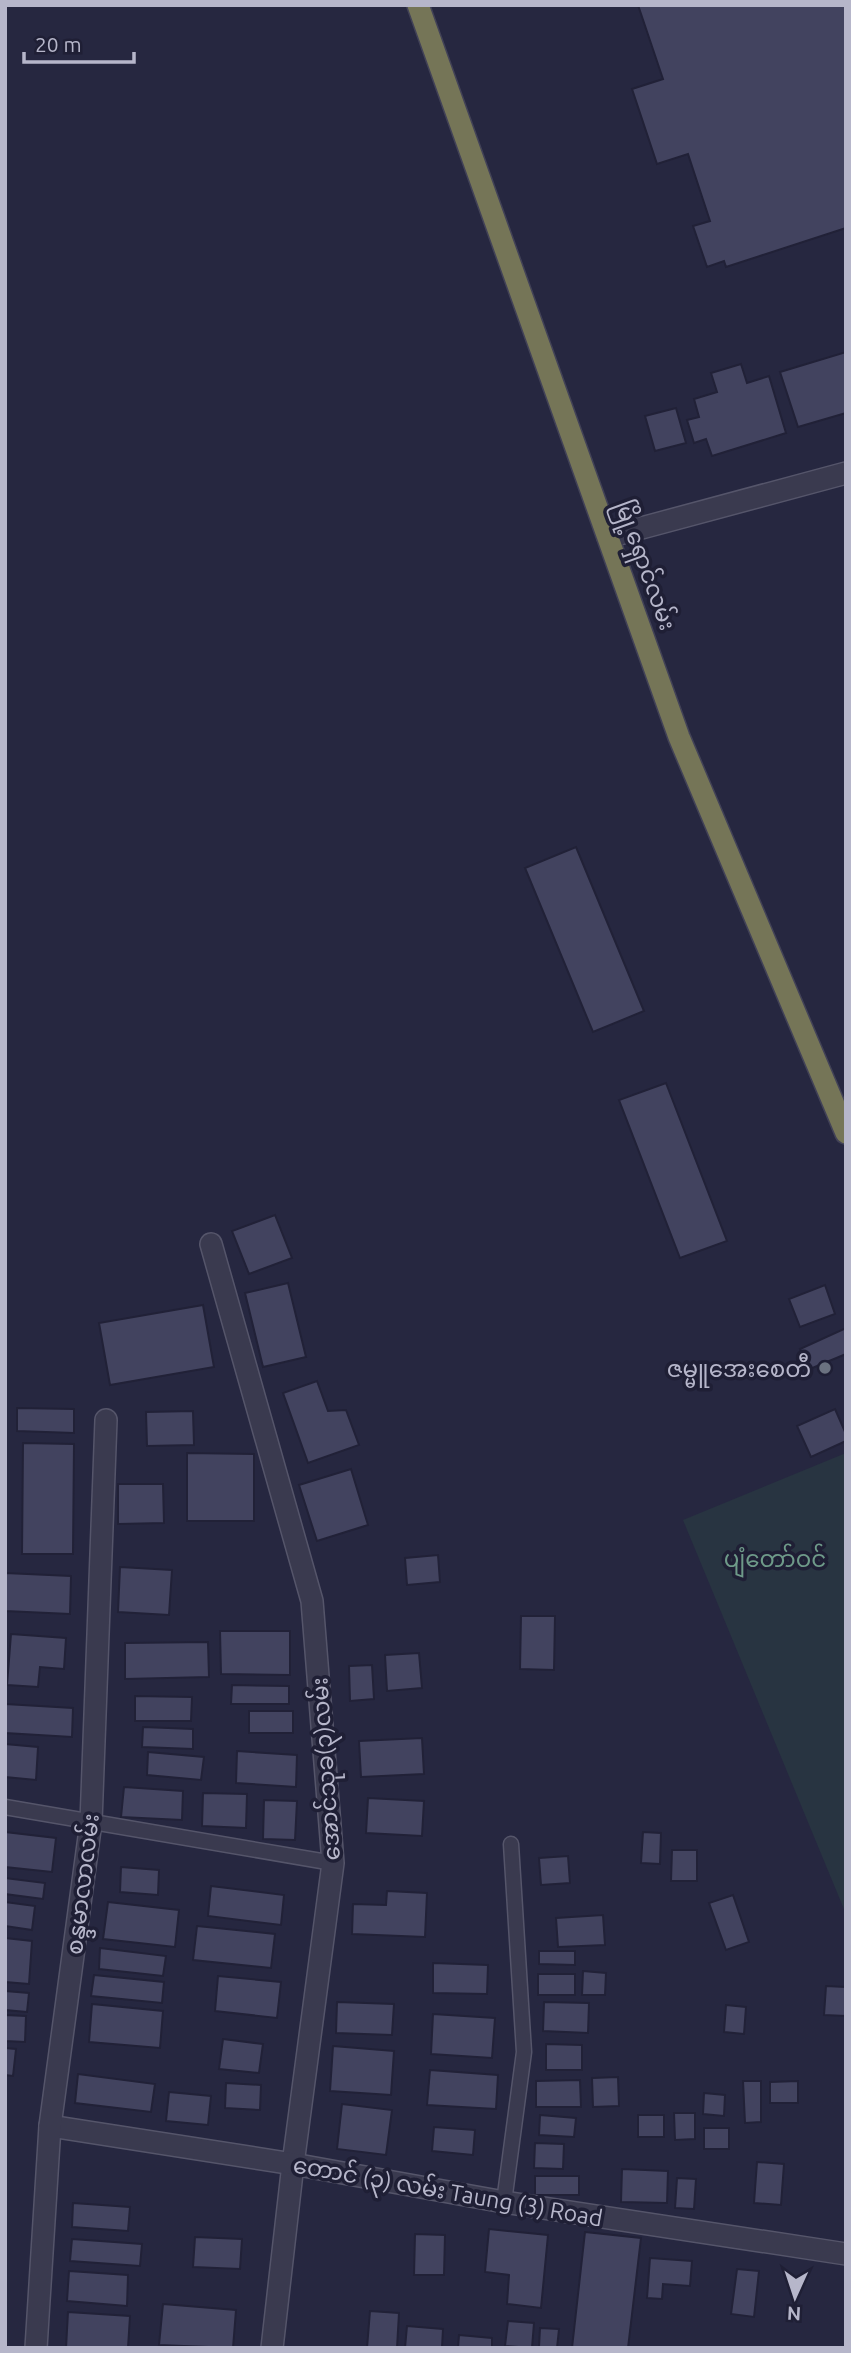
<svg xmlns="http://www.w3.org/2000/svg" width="851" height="2353" viewBox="0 0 851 2353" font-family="Ubuntu,'Noto Sans Myanmar',sans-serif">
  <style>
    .green { fill: #283441 }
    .building { fill: #42435f; stroke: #212137; stroke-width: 2 }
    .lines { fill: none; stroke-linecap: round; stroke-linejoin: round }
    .lane-casing { stroke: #55556a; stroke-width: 17 }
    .street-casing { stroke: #55556a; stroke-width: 24 }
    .highway-casing { stroke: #424257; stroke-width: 24 }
    .lane { stroke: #3a3a4f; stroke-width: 14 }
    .street { stroke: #3a3a4f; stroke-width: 21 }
    .highway { stroke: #757557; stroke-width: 21 }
    .worship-dot { fill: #6b7280; stroke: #1f1f35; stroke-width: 2.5 }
    .labels { text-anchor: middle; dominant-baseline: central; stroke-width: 7; stroke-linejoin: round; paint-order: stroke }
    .street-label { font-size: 23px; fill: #b6b6ca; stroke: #1f1f35 }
    .poi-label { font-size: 23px; fill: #b6b6ca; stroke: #1f1f35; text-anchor: end }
    .park-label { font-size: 23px; fill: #6e9a89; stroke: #1f1f35 }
  </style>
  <rect width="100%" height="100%" fill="#262740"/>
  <!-- green -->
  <polygon class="green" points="846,1453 846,1914 683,1520"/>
  <!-- building -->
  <g class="building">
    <polygon points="638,5 846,5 846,228 726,267 724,261 707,267 693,226 710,221 688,154 657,164 632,89 663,79"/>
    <polygon points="846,352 846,413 798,427 780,372"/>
    <polygon points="741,364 747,383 769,376 786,433 712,456 706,439 694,443 687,420 699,417 694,399 717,392 711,373"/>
    <polygon points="676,408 686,443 655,451 645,416"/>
    <polygon points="576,847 644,1011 593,1032 525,868"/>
    <polygon points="666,1083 727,1241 680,1258 619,1100"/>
    <polygon points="275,1215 292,1258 249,1274 232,1231"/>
    <polygon points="288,1283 306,1357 263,1367 245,1293"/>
    <polygon points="825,1285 835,1314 800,1327 789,1299"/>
    <polygon points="203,1305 214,1367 110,1385 99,1323"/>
    <polygon points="846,1328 846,1354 810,1369 800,1349"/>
    <polygon points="317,1381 328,1411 346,1410 359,1445 308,1463 283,1393"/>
    <polygon points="17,1408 74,1409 74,1433 17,1431"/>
    <polygon points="835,1409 846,1434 846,1441 811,1457 797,1426"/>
    <polygon points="193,1411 194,1445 147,1446 146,1412"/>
    <polygon points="23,1443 74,1444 73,1554 22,1554"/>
    <polygon points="187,1453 254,1454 254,1521 187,1521"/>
    <polygon points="351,1469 368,1525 317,1541 299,1485"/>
    <polygon points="118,1484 163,1484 164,1523 118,1524"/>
    <polygon points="438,1555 440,1582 407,1585 405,1558"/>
    <polygon points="120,1567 172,1570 169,1615 118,1612"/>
    <polygon points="5,1573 71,1576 70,1614 5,1611"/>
    <polygon points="521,1616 555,1616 554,1670 520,1669"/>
    <polygon points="220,1631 290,1631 290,1675 221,1674"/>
    <polygon points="11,1634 66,1638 64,1669 40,1667 38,1687 7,1685"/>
    <polygon points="208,1642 209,1677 125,1679 125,1643"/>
    <polygon points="419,1653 422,1688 387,1691 385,1655"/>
    <polygon points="372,1665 374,1699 350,1701 349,1666"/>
    <polygon points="232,1685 289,1686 289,1704 231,1704"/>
    <polygon points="135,1696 192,1697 191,1721 135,1721"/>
    <polygon points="5,1704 73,1708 72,1737 5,1733"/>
    <rect x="249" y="1711" width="44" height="22"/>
    <polygon points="143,1727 193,1729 193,1749 142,1747"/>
    <polygon points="422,1738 424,1774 361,1777 359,1741"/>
    <polygon points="5,1744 38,1747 36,1780 5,1777"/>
    <polygon points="237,1751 297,1755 296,1787 236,1783"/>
    <polygon points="148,1752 204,1757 201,1780 147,1775"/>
    <polygon points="124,1787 183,1791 182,1820 121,1817"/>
    <polygon points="203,1793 247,1794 246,1828 202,1826"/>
    <polygon points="368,1798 424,1801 422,1836 366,1833"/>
    <polygon points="264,1800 297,1801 295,1840 263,1839"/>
    <polygon points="5,1832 56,1838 52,1872 5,1867"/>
    <polygon points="643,1832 661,1833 660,1864 641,1863"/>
    <polygon points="672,1850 697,1850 697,1881 671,1881"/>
    <polygon points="568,1856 570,1883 541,1885 539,1858"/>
    <polygon points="121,1867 159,1870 158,1895 120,1892"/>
    <polygon points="5,1878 45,1883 43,1899 5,1894"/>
    <polygon points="211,1886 284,1895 281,1925 208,1916"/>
    <polygon points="387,1891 427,1893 425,1937 352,1934 353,1904 386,1905"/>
    <polygon points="733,1895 749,1942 726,1950 709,1903"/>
    <polygon points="5,1902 35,1906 32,1930 5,1926"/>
    <polygon points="108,1902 179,1910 175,1947 103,1939"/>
    <polygon points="603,1915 605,1945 558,1947 556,1918"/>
    <polygon points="197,1926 275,1934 271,1968 193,1960"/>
    <polygon points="5,1938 32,1941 29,1984 5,1982"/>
    <polygon points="100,1948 166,1956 163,1976 99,1969"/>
    <polygon points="539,1951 575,1951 575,1965 539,1964"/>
    <polygon points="433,1963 488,1965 487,1994 433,1993"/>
    <polygon points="583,1971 606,1973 605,1995 582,1995"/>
    <rect x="538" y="1974" width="37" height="21"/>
    <polygon points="94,1975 164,1982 162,2003 91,1996"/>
    <polygon points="218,1976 281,1982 277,2018 215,2011"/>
    <polygon points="826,1986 846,1987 846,2016 824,2015"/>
    <polygon points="5,1991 29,1993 27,2012 5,2010"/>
    <polygon points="337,2002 394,2004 392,2035 336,2033"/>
    <polygon points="544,2002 589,2003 588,2033 543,2031"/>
    <polygon points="92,2004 163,2011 160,2048 89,2042"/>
    <polygon points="726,2005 746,2007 744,2034 724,2032"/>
    <polygon points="433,2014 495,2018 492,2058 431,2054"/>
    <polygon points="5,2015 26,2016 25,2042 5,2041"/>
    <polygon points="223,2039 263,2044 259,2073 219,2069"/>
    <polygon points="546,2044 582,2045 582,2070 546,2070"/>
    <polygon points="333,2046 394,2051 391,2095 330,2091"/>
    <polygon points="5,2048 16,2049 13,2076 5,2075"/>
    <polygon points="430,2070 498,2075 496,2109 427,2105"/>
    <polygon points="78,2074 155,2084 151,2112 75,2103"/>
    <polygon points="618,2077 619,2106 593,2107 592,2078"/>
    <polygon points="580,2080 581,2107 536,2107 536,2081"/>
    <polygon points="743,2081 761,2081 761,2122 745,2123"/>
    <polygon points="798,2081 798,2103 770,2103 770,2082"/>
    <polygon points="226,2083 261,2085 260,2110 225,2108"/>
    <polygon points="169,2092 211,2096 208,2125 166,2121"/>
    <polygon points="704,2093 725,2095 724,2116 703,2114"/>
    <polygon points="342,2104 392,2110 386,2155 337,2149"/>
    <polygon points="674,2113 695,2113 695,2139 675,2140"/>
    <polygon points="540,2115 576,2118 574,2137 539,2135"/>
    <rect x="638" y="2115" width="26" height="22"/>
    <polygon points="434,2127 475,2130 473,2155 432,2151"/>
    <rect x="704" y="2128" width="25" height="21"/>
    <polygon points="535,2143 564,2144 563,2169 534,2168"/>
    <polygon points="757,2162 784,2164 781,2205 754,2203"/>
    <polygon points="622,2169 668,2171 667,2203 621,2202"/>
    <rect x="535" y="2176" width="44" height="19"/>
    <polygon points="677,2178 696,2179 694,2209 675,2208"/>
    <polygon points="73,2203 130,2207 128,2231 72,2227"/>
    <polygon points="489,2229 548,2235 541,2308 507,2304 509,2275 485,2272"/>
    <polygon points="585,2232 641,2238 628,2348 572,2348"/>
    <polygon points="415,2234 445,2235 444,2275 414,2275"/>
    <polygon points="195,2237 242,2239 240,2269 193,2267"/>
    <polygon points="72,2239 142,2244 140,2266 70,2261"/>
    <polygon points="650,2258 692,2261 690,2286 663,2284 662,2299 647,2298"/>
    <polygon points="737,2269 759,2271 754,2317 731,2314"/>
    <polygon points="69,2271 128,2275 127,2306 67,2301"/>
    <polygon points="163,2304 236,2310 233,2348 159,2345"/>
    <polygon points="370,2311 399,2313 397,2348 367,2348"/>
    <polygon points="68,2312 130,2316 128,2348 66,2348"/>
    <polygon points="508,2321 534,2323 532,2348 505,2346"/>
    <polygon points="407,2326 443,2329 442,2348 405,2348"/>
    <polygon points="540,2328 559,2329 557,2348 539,2347"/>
    <polygon points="459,2335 492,2338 492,2348 458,2348"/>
  </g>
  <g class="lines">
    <!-- lane casing -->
    <g class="lane-casing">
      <g id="lane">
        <polyline points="5,1807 333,1863"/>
        <polyline points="504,2202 524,2052 511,1844"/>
      </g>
    </g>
    <!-- street casing -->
    <g class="street-casing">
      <g id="street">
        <polyline points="608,537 846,473"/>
        <polyline points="211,1244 312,1601 333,1863 293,2164 272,2348"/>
        <polyline points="50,2126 293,2164 504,2202 846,2254"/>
        <polyline points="36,2348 50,2126 91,1822 106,1420"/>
      </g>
    </g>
    <!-- highway casing -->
    <g class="highway-casing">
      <polyline id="highway" points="418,5 679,737 846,1133"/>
    </g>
    <!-- lane -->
    <use href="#lane" class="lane"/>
    <!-- street -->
    <use href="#street" class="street"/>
    <!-- highway -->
    <use href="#highway" class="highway"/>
  </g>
  <!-- markers -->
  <circle class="worship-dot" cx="825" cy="1368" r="7"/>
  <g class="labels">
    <!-- street labels -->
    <g class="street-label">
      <text transform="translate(646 565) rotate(70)">မြို့ရှောင်လမ်း</text>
      <text transform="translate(325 1769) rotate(-94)">အောင်သုခ(၃)လမ်း</text>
      <text transform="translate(82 1884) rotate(-83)">စန္ဒမာလာလမ်း</text>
      <text transform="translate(448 2191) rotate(10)">တောင် (၃) လမ်း Taung (3) Road</text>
    </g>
    <!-- poi labels -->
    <g class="poi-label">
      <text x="811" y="1368">ဇမ္မူအေးစေတီ</text>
    </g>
    <!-- park labels -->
    <g class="park-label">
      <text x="775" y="1558">ပျံတော်ဝင်</text>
    </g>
  </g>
  <!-- border -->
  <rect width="851" height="2353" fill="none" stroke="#b6b6ca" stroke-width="14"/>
  <!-- north arrow -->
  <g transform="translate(795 2297) rotate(183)" stroke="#1f1f35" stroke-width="5" paint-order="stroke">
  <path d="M0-5L12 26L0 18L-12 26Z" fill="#b6b6ca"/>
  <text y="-10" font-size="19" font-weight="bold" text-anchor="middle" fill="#b6b6ca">N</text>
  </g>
  <!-- scale -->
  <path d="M24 52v10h110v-10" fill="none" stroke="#b6b6ca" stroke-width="3.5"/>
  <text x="35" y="52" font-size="21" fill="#b6b6ca" stroke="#1f1f35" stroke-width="5" paint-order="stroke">20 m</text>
</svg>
